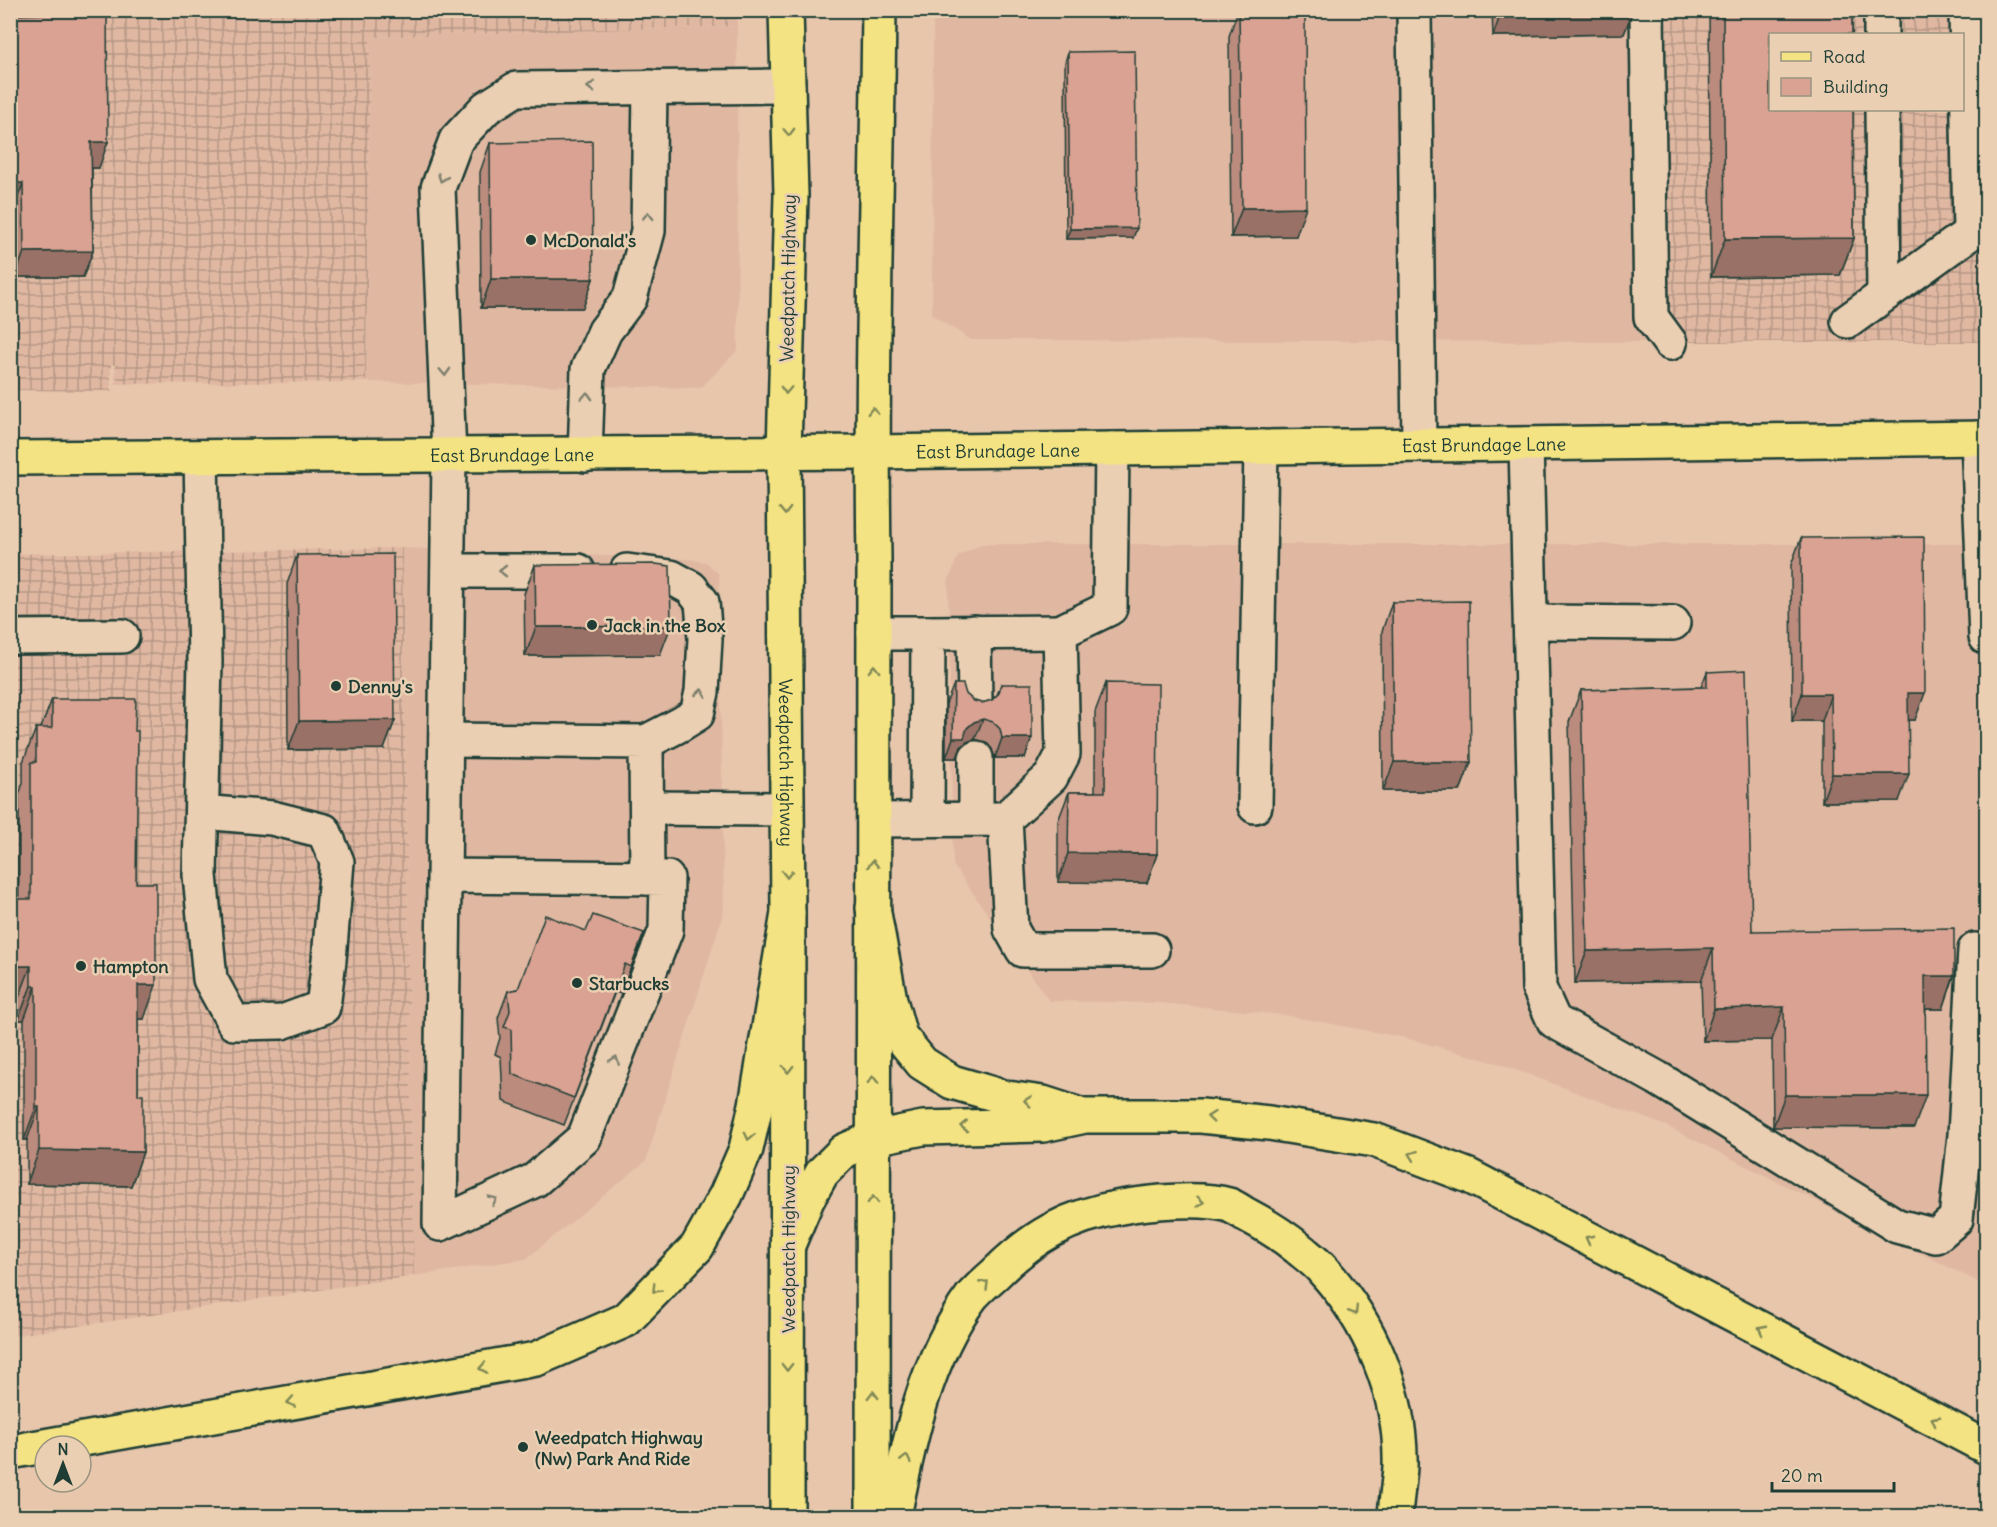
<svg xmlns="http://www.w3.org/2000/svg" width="1997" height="1527" viewBox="0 0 1997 1527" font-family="Delius,sans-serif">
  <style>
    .built { fill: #e0b8a2 }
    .industrial { fill: url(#industrial-grid); fill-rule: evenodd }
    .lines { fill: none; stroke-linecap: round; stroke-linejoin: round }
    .minor-casing { stroke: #1f3d34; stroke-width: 38 }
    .major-casing { stroke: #1f3d34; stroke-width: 38 }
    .highway-casing { stroke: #1f3d34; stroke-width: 38 }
    .minor { stroke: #ebcfb2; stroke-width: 33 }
    .major { stroke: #f4e382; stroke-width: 33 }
    .highway { stroke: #f4e382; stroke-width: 33 }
    .wall { fill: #bb8b7e; stroke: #1f3d34; stroke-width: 1.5 }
    .shaded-wall { fill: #997166; stroke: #1f3d34; stroke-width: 1.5 }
    .building { fill: #daa292; stroke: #1f3d34; stroke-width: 1.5 }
    .oneway { stroke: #7b7f6d }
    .oneway2 { stroke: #7f8857 }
    .poi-dot { fill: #1f3d34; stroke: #ebcfb2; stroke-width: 2 }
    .labels { text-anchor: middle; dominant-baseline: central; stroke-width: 5; stroke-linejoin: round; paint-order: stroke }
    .poi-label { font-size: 18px; font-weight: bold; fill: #1f3d34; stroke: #ebcfb2; text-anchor: start }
    .street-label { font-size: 18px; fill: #1f3d34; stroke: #ebcfb2 }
  </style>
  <defs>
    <pattern id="industrial-grid" width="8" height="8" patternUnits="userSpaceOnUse" patternTransform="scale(1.5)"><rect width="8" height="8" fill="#e0b8a2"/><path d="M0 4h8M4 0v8" fill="none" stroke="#b59785"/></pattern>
  </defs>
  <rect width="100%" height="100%" fill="#e8c6ac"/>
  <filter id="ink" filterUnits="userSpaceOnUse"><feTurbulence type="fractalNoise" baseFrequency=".0167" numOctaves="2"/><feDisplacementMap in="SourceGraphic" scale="12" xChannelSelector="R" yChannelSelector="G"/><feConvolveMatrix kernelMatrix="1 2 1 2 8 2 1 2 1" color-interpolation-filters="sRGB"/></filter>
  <g filter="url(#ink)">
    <!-- built -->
    <g class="built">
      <polygon points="933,11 1649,11 1646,342 971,340 932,315"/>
      <polygon points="737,26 738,350 701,388 366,382 370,37"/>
      <polygon points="982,544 1986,544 1986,1286 1666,1126 1500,1064 1406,1038 1284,1015 1160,1003 1049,1001 953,865 948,582 958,556"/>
      <polygon points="402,548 686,559 706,562 719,574 724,911 646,1161 526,1259 414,1276"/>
    </g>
    <!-- industrial -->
    <g class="industrial">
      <polygon points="11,11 737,11 737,26 370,37 366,382 116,384 115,365 111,365 111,391 11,390"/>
      <path d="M 1649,11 L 1986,11 L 1986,342 L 1646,342 ZM 1770,34 L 1962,34 L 1962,110 L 1770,110 Z"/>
      <polygon points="402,548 414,1276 11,1336 11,554"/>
    </g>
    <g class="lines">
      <!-- minor casing -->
      <g class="minor-casing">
        <g id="minor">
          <polyline points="1414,10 1419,445"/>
          <polyline points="1647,10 1651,317 1670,343"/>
          <polyline points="1881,10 1881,34"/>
          <polyline points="1882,110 1884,294"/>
          <polyline points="1848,321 1970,233 1966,10"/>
          <polyline points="1978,438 1986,637"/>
          <polyline points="1526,444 1539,988 1554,1021 1657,1078 1897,1226 1936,1236 1956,1219 1965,1135 1975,950"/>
          <polyline points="585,455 588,369 605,331 630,298 648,231 650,87"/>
          <polyline points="201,457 205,661 200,875 210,979 234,1023 282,1022 323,1007 329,960 337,862 324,831 272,818 202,812"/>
          <polyline points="448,571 578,571"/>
          <polyline points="627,571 671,577 691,588 702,602 705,639 702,692 697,714 681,724 646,742"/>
          <polyline points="1531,622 1673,623"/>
          <polyline points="974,632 975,704"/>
          <polyline points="874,633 928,633"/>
          <polyline points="10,637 122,636"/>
          <polyline points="446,740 646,742 647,878"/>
          <polyline points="976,758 976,819"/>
          <polyline points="1255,806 1261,447"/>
          <polyline points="647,808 787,809"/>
          <polyline points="927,819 928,633 1060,632"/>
          <polyline points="1005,819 1051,777 1063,754 1060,632 1110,608 1112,449"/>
          <polyline points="874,820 1005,819 1011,929 1023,950 1152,950"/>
          <polyline points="444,876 667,878 666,930 584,1138 535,1180 440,1224 449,455 438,188 456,140 486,108 516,89 788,86"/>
        </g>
      </g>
      <!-- major casing -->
      <g class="major-casing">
        <g id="major">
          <path id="s1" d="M 786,10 L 791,195 L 784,452 L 788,913 L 787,1516"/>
          <path id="s2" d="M 10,458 L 872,452 L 1986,438"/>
          <path d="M 873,1516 L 874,559 C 871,376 877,193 879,10"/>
        </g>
      </g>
      <!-- highway casing -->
      <g class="highway-casing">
        <g id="highway">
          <polyline points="873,908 890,1000 900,1036 922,1063 952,1082 1007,1098 1043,1103 1077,1114"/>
          <polyline points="788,1245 807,1200 822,1173 844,1151 874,1138 923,1128 1043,1125 1085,1116 1201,1116 1269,1123 1374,1140 1469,1176 1986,1447"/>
          <polyline points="10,1452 536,1359 626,1320 697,1247 726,1195 746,1149 756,1105 788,913"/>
          <path d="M 894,1516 C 909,1441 925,1359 972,1296 C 979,1288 987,1281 995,1274 C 1032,1237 1068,1216 1121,1207 C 1149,1202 1201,1197 1229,1205 C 1234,1207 1240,1211 1245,1214 C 1264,1224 1281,1234 1298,1248 C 1306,1255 1315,1261 1322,1269 C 1370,1321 1402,1395 1400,1467 C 1399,1483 1396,1500 1395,1516"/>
        </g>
      </g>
      <!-- minor -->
      <use href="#minor" class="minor"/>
      <!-- major -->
      <use href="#major" class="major"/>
      <!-- highway -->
      <use href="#highway" class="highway"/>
    </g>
    <!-- wall -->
    <g class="wall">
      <polygon points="43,10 107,10 99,168 92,168 93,251 83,277 15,277 14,208"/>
      <polygon points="1238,10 1305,10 1296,236 1231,237 1229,36"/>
      <polygon points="1492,10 1633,10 1624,34 1493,36"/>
      <polygon points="1709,10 1852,10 1854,238 1840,275 1711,277"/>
      <polygon points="1068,52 1133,238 1066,239 1065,62"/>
      <polygon points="490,143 593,279 583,308 481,308 480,172"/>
      <polygon points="1801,538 1915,720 1908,720 1899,801 1822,802 1822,721 1792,721 1791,565"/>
      <polygon points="297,555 395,720 384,749 288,750 287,584"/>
      <polygon points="535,565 660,655 525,656 524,594"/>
      <polygon points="1392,602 1471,762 1460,791 1383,791 1382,631"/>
      <polygon points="1707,672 1752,931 1954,976 1943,1009 1926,1009 1914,1128 1773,1127 1772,1040 1703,1041 1701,981 1575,983 1569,722 1581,690 1701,687"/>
      <polygon points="1106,683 1157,854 1147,883 1058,882 1058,821 1069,792 1095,792 1095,712"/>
      <polygon points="954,684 974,701 982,703 992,700 997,695 1001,684 1025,758 995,758 992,749 986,742 975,739 967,742 961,747 957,758 946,758 946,704"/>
      <polygon points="52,699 135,731 136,883 144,1019 138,1019 138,1095 143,1152 131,1186 27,1184 27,1140 24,1140 24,1020 18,1020 19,795 23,783 23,762 36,728 41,728"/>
      <polygon points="586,931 644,933 621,994 615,992 564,1125 503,1101 501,1057 495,1054 500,1038 498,1018 508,991 518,989"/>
    </g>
    <!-- shaded-wall -->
    <g class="shaded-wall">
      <polygon points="1502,10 1633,10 1624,34 1493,36"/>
      <polygon points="91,142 108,142 99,168 82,168"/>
      <polygon points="10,183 23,183 14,208 10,209"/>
      <polygon points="1306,207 1296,236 1231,237 1242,208"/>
      <polygon points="1137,228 1133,238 1066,239 1070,229"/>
      <polygon points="1854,238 1840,275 1711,277 1725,239"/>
      <polygon points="93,251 83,277 15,277 24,252"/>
      <polygon points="491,279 593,279 583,308 481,308"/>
      <polygon points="671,626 660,655 525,656 536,627"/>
      <polygon points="1908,693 1925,693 1915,720 1898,720"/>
      <polygon points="1802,694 1831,694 1822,721 1792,721"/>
      <polygon points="983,719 975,739 967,742 961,747 957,758 946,758 953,738 967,728 974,722"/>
      <polygon points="395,720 384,749 288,750 299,721"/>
      <polygon points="1002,738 1032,738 1025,758 995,758"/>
      <polygon points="1394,762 1471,762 1460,791 1383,791"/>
      <polygon points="1832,774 1909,774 1899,801 1822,802"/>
      <polygon points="1068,853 1157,854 1147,883 1058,882"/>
      <polygon points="644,933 634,961 621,994 631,967"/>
      <polygon points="1713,948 1701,981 1575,983 1587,951"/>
      <polygon points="10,966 31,966 18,1000 10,1000"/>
      <polygon points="1925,976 1954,976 1943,1009 1914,1009"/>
      <polygon points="138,985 156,985 144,1019 126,1019"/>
      <polygon points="31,986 36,986 24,1020 18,1020"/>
      <polygon points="1784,1007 1772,1040 1703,1041 1714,1009"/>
      <polygon points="1785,1095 1926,1095 1914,1128 1773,1127"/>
      <polygon points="36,1107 39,1107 27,1140 24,1140"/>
      <polygon points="39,1150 143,1152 131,1186 27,1184"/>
    </g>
    <!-- building -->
    <g class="building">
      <polygon points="53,10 107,10 108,142 91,142 93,251 24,252 23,183 10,183 10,15 53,14"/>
      <polygon points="1239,10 1305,10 1306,207 1242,208"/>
      <polygon points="1723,10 1852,10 1852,34 1770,34 1770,110 1853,110 1854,238 1725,239"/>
      <polygon points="1135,51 1137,228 1070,229 1068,52"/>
      <polygon points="592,141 593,279 491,279 490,143"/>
      <polygon points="1924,537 1925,693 1908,693 1909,774 1832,774 1831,694 1802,694 1801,538"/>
      <polygon points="393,554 395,720 299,721 297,555"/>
      <polygon points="656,564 670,566 671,626 536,627 535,565"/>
      <polygon points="1469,601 1471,762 1394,762 1392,602"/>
      <polygon points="1746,670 1752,931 1954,928 1954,976 1925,976 1926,1095 1785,1095 1784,1007 1714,1009 1713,948 1587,951 1581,690 1707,687 1707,672"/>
      <polygon points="1106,683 1158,684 1157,854 1068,853 1069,792 1105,792"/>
      <polygon points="954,684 963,684 966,694 974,701 982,703 992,700 999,693 1001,684 1032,684 1032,738 1002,738 1000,729 993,722 983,719 974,722 967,728 964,738 953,738"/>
      <polygon points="52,699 136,699 135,731 138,731 136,883 156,883 156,985 138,985 138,1095 143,1095 143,1152 39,1150 39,1107 36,1107 36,986 31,986 31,966 10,966 10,899 31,899 31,762 36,762 36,728 52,728"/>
      <polygon points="545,915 586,931 593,915 644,933 631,967 625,964 574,1098 512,1074 511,1029 504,1027 510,1011 508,991 518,989"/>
    </g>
    <!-- one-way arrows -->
    <defs><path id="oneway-chevron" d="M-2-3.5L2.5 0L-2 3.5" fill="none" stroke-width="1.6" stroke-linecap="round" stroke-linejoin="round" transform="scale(1.5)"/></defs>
    <g class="oneway">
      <use href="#oneway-chevron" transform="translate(591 87) rotate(179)"/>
      <use href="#oneway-chevron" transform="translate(442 178) rotate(111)"/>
      <use href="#oneway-chevron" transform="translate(648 216) rotate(-89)"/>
      <use href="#oneway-chevron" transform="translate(445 372) rotate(88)"/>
      <use href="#oneway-chevron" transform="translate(587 396) rotate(-88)"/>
      <use href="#oneway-chevron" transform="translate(503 571) rotate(180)"/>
      <use href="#oneway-chevron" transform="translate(701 693) rotate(-81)"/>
      <use href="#oneway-chevron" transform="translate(615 1060) rotate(-69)"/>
      <use href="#oneway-chevron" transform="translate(493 1200) rotate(-25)"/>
    </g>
    <g class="oneway2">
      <use href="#oneway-chevron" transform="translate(789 132) rotate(88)"/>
      <use href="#oneway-chevron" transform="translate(786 390) rotate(92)"/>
      <use href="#oneway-chevron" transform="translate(873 411) rotate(-89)"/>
      <use href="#oneway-chevron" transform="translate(785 511) rotate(89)"/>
      <use href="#oneway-chevron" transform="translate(874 669) rotate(-90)"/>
      <use href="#oneway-chevron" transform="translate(873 864) rotate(-90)"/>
      <use href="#oneway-chevron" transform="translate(787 874) rotate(90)"/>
      <use href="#oneway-chevron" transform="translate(788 1069) rotate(90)"/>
      <use href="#oneway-chevron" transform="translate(873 1080) rotate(-90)"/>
      <use href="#oneway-chevron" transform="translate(1028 1101) rotate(-173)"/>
      <use href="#oneway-chevron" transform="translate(1211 1117) rotate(-174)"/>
      <use href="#oneway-chevron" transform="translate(964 1126) rotate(179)"/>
      <use href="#oneway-chevron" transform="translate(749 1136) rotate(103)"/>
      <use href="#oneway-chevron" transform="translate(1413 1155) rotate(-160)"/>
      <use href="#oneway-chevron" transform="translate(873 1200) rotate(-90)"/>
      <use href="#oneway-chevron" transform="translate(1200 1202) rotate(5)"/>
      <use href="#oneway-chevron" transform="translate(1589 1239) rotate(-152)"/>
      <use href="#oneway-chevron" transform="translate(985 1284) rotate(-44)"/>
      <use href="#oneway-chevron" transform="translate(656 1289) rotate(134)"/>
      <use href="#oneway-chevron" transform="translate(1354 1311) rotate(58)"/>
      <use href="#oneway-chevron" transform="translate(1762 1329) rotate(-152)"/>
      <use href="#oneway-chevron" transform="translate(787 1367) rotate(90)"/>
      <use href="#oneway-chevron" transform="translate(483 1368) rotate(170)"/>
      <use href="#oneway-chevron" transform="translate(873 1395) rotate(-90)"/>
      <use href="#oneway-chevron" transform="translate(291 1402) rotate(170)"/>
      <use href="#oneway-chevron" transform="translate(1935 1420) rotate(-152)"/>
      <use href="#oneway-chevron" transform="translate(906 1459) rotate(-77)"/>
    </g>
  </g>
  <!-- markers -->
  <g class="poi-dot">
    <circle cx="531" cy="240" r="6"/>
    <circle cx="592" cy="625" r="6"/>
    <circle cx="336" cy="686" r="6"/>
    <circle cx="81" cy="966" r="6"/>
    <circle cx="577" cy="983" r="6"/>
    <circle cx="523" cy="1447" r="6"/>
  </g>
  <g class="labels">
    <!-- poi labels -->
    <g class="poi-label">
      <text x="543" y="240">McDonald's</text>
      <text x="604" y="625">Jack in the Box</text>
      <text x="348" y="686">Denny's</text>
      <text x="93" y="966">Hampton</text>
      <text x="589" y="983">Starbucks</text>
      <text x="535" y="1437">Weedpatch Highway<tspan x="535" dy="21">(Nw) Park And Ride</tspan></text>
    </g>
    <!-- street labels -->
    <g class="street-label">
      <text transform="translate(788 278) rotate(-89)">Weedpatch Highway</text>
      <text stroke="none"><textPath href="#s2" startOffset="1474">East Brundage Lane</textPath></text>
      <text stroke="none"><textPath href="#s2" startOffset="988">East Brundage Lane</textPath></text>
      <text stroke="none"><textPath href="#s2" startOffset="502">East Brundage Lane</textPath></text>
      <text stroke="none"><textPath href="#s1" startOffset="753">Weedpatch Highway</textPath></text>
      <text transform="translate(788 1249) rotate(-90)">Weedpatch Highway</text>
    </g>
  </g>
  <!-- margin -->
  <rect width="1997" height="1527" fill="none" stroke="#ebcfb2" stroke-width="36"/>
  <rect x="18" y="18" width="1961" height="1491" fill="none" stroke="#1f3d34" stroke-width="2" filter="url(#ink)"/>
  <!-- legend -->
  <rect x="1769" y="33" width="195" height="78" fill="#ebcfb2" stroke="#999580" stroke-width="1.5"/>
  <rect x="1781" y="52" width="30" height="9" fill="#f4e382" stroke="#999580" stroke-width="1.5"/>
  <text x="1823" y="63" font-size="18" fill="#1f3d34">Road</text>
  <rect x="1781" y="78" width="30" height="18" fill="#daa292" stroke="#999580" stroke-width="1.5"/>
  <text x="1823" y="93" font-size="18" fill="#1f3d34">Building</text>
  <!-- north arrow -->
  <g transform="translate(63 1464)"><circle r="28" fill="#ebcfb2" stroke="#999580" stroke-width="1.5"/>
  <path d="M0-4.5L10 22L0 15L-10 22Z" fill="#1f3d34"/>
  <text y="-9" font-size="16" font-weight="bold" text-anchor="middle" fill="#1f3d34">N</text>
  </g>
  <!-- scale -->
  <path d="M1772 1482v9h122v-9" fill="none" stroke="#1f3d34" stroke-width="3"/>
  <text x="1781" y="1482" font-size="18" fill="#1f3d34" stroke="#ebcfb2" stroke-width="4.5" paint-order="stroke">20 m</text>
</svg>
